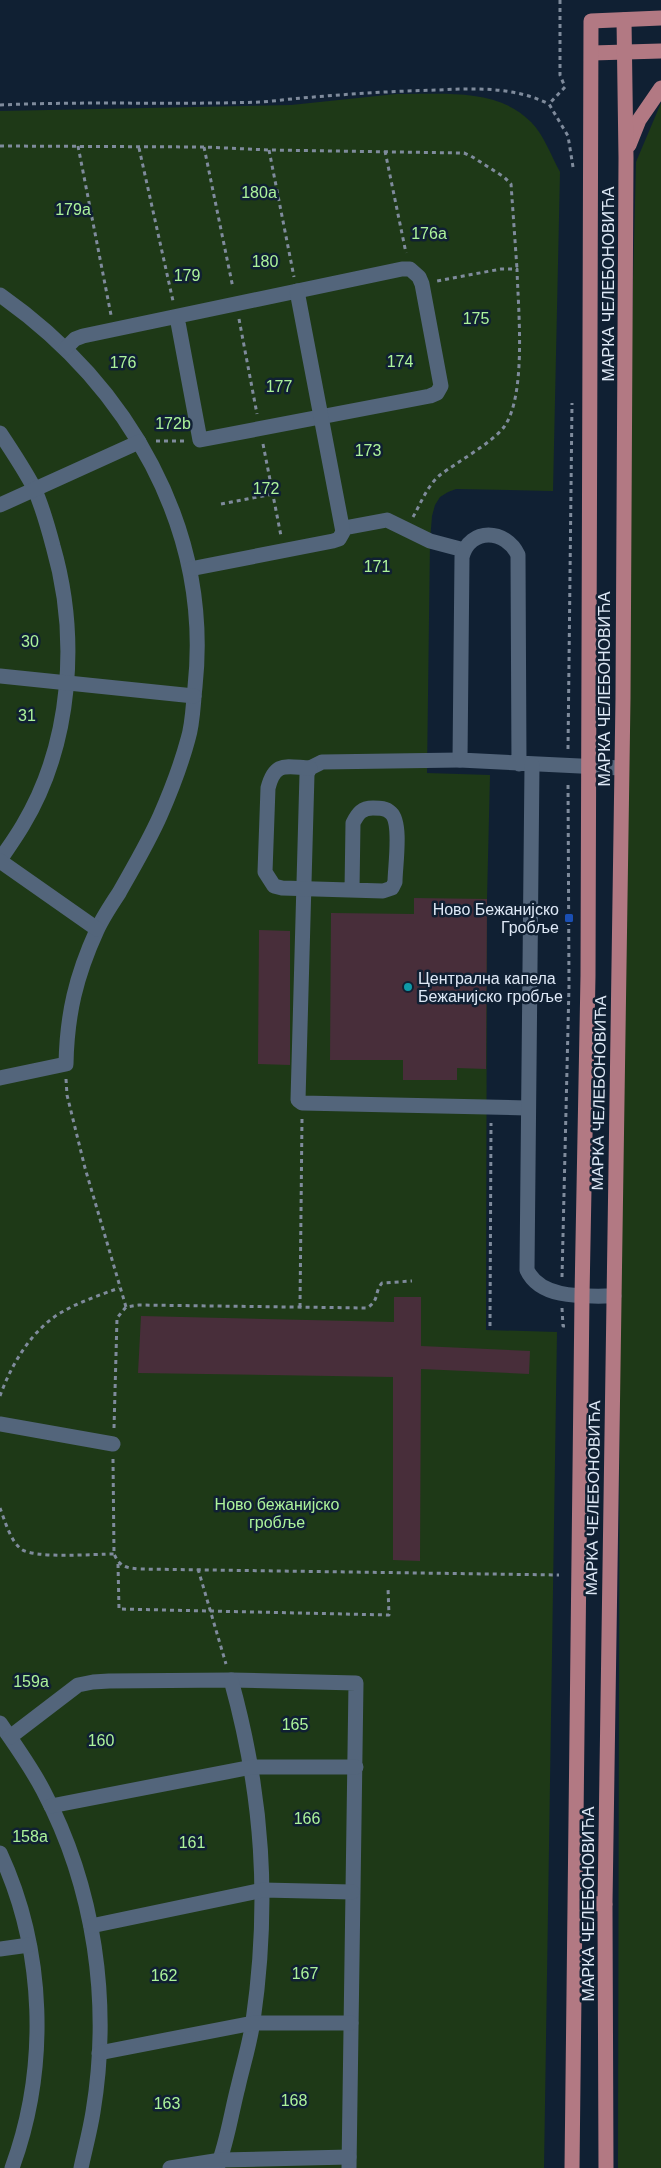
<svg xmlns="http://www.w3.org/2000/svg" width="661" height="2168" viewBox="0 0 661 2168" font-family="Helvetica,sans-serif">
  <style>
    .green { fill: #1e3917 }
    .building { fill: #482e3a }
    .lines { fill: none; stroke-linecap: round; stroke-linejoin: round }
    .path { stroke: #7f8b9c; stroke-width: 3; stroke-dasharray: 4 4; stroke-linecap: butt }
    .minor { stroke: #53657b; stroke-width: 15 }
    .major { stroke: #b27983; stroke-width: 15 }
    .transit-dot { fill: #1a4fb4; stroke: #102033; stroke-width: 2 }
    .culture-dot { fill: #0f9aa8; stroke: #102033; stroke-width: 2 }
    .labels { text-anchor: middle; dominant-baseline: central; stroke-width: 5; stroke-linejoin: round; paint-order: stroke }
    .park-label { font-size: 16px; fill: #acf39b; stroke: #102033 }
    .street-label { font-size: 16px; fill: #dee8f6; stroke: #102033 }
    .poi-label { font-size: 16px; fill: #dee8f6; stroke: #102033; text-anchor: end }
  </style>
  <rect width="100%" height="100%" fill="#102033"/>
  <!-- green -->
  <g class="green">
    <path d="M 396,94 C 441,95 497,87 531,122 C 544,135 551,156 560,172 L 553,491 L 456,489 L 448,492 L 440,497 L 435,505 L 432,516 L 430,541 L 427,773 L 490,775 L 487,899 L 486,1330 L 557,1332 L 544,2168 L 0,2168 L 0,111 L 291,105 Z"/>
    <polygon points="661,103 661,2168 618,2168 621,768 636,162"/>
  </g>
  <!-- building -->
  <g class="building">
    <polygon points="414,898 487,899 486,1069 457,1068 457,1080 403,1080 403,1060 330,1060 331,913 414,914"/>
    <polygon points="259,930 290,931 290,1065 258,1064"/>
    <polygon points="394,1297 421,1297 421,1346 530,1351 529,1374 421,1369 420,1561 393,1560 393,1377 138,1373 141,1316 394,1322"/>
  </g>
  <g class="lines">
    <!-- path -->
    <g class="path">
      <polyline points="560,0 560,75 565,87"/>
      <polyline points="565,87 549,104 568,136 573,167"/>
      <path d="M 0,105 C 87,101 174,105 261,102 C 275,101 289,99 302,98 C 348,94 393,91 438,90 C 477,88 515,87 549,104"/>
      <polyline points="0,146 204,147 269,150 464,153 471,156 504,177 511,184 517,269"/>
      <polyline points="78,146 111,315"/>
      <polyline points="204,147 233,288"/>
      <polyline points="139,148 173,301"/>
      <polyline points="269,150 294,277"/>
      <polyline points="385,151 406,253"/>
      <polyline points="239,319 257,414"/>
      <polyline points="156,441 184,441"/>
      <polyline points="263,444 281,536"/>
      <polyline points="221,504 273,494"/>
      <path d="M 413,517 C 421,503 427,486 440,475 C 457,462 492,443 504,427 C 527,395 518,308 517,269 L 501,269 L 437,281"/>
      <polyline points="568,749 572,403"/>
      <polyline points="66,1079 67,1095 85,1168 126,1307"/>
      <polyline points="562,1277 569,986 568,781"/>
      <polyline points="300,1307 302,1118"/>
      <polyline points="562,1308 563,1326 566,1326"/>
      <polyline points="490,1326 491,1123"/>
      <path d="M 0,1396 C 11,1365 32,1329 62,1312 C 79,1302 100,1295 119,1288"/>
      <path d="M 114,1428 L 117,1318 L 126,1307 L 139,1305 L 367,1308 C 380,1300 374,1292 382,1283 L 412,1281"/>
      <path d="M 113,1459 L 114,1554 C 120,1567 126,1568 140,1569 L 559,1575"/>
      <path d="M 0,1508 C 5,1521 10,1540 21,1549 C 34,1559 95,1554 114,1554"/>
      <polyline points="118,1564 119,1609 389,1615 388,1588"/>
      <polyline points="198,1569 226,1664"/>
    </g>
    <!-- minor -->
    <g class="minor">
      <path d="M 0,295 C 128,385 212,528 195,687 C 193,704 193,723 188,739 C 181,765 171,791 160,816 C 148,843 133,868 119,893 C 111,905 103,917 97,930 C 76,976 67,1014 66,1064 L 0,1078"/>
      <polyline points="66,348 75,339 83,336 402,269 410,269 419,277 422,284 441,386 437,393 430,396 200,440 177,317"/>
      <path d="M 0,433 C 12,451 24,469 34,488 C 42,506 48,527 53,546 C 79,636 72,743 23,825 C 16,837 8,848 0,860"/>
      <polyline points="0,505 139,442"/>
      <polyline points="344,528 387,520 430,541 464,550"/>
      <polyline points="190,569 333,541 339,539 343,532 297,291"/>
      <polyline points="0,676 194,696"/>
      <polyline points="460,760 322,762 310,768 307,774 298,1100 302,1103 527,1108"/>
      <path d="M 519,764 L 518,555 C 506,529 470,527 462,557 L 460,760 L 621,768"/>
      <path d="M 532,765 L 527,1270 C 541,1300 586,1296 614,1296"/>
      <path d="M 310,768 C 286,767 275,761 268,788 L 265,872 L 274,886 L 282,888 L 383,891 L 392,888 L 395,882 C 395,867 402,823 391,813 C 386,808 380,808 373,808 C 362,808 358,813 353,823 L 352,890"/>
      <polyline points="0,861 97,929"/>
      <polyline points="0,1424 113,1444"/>
      <polyline points="231,1680 356,1683 349,2168"/>
      <path d="M 0,1723 C 15,1745 31,1767 43,1790 C 95,1888 111,2003 93,2112 C 90,2131 85,2149 81,2168"/>
      <path d="M 10,1737 L 78,1685 L 93,1682 L 109,1681 L 231,1680 C 263,1795 270,1903 253,2021 C 250,2043 243,2065 238,2087 C 231,2114 227,2143 217,2168"/>
      <polyline points="51,1806 252,1767 356,1767"/>
      <path d="M 0,1853 C 45,1950 49,2067 12,2168"/>
      <polyline points="91,1926 263,1890 352,1892"/>
      <polyline points="0,1949 29,1945"/>
      <polyline points="99,2053 253,2023 351,2023"/>
      <polyline points="170,2168 221,2160 349,2157"/>
    </g>
    <!-- major -->
    <g class="major">
      <polyline points="592,53 661,51"/>
      <polyline points="629,145 639,120 661,88"/>
      <polyline points="576,1903 605,1904"/>
      <polyline points="572,2168 582,1296 588,976 591,21 661,18"/>
      <polyline points="606,2168 605,1904 623,698 626,158 624,20"/>
    </g>
  </g>
  <!-- markers -->
  <rect class="transit-dot" x="564" y="913" width="10" height="10" rx="2.5"/>
  <circle class="culture-dot" cx="408" cy="987" r="5"/>
  <g class="labels">
    <!-- park labels -->
    <g class="park-label">
      <text x="259" y="192">180a</text>
      <text x="73" y="209">179a</text>
      <text x="429" y="233">176a</text>
      <text x="265" y="261">180</text>
      <text x="187" y="275">179</text>
      <text x="476" y="318">175</text>
      <text x="400" y="361">174</text>
      <text x="123" y="362">176</text>
      <text x="279" y="386">177</text>
      <text x="173" y="423">172b</text>
      <text x="368" y="450">173</text>
      <text x="266" y="488">172</text>
      <text x="377" y="566">171</text>
      <text x="30" y="641">30</text>
      <text x="27" y="715">31</text>
      <text x="277" y="1504">Ново бежанијско<tspan x="277" dy="18">гробље</tspan></text>
      <text x="31" y="1681">159a</text>
      <text x="295" y="1724">165</text>
      <text x="101" y="1740">160</text>
      <text x="307" y="1818">166</text>
      <text x="30" y="1836">158a</text>
      <text x="192" y="1842">161</text>
      <text x="305" y="1973">167</text>
      <text x="164" y="1975">162</text>
      <text x="294" y="2100">168</text>
      <text x="167" y="2103">163</text>
    </g>
    <!-- street labels -->
    <g class="street-label">
      <text transform="translate(608 284) rotate(-90)">МАРКА ЧЕЛЕБОНОВИЋА</text>
      <text transform="translate(604 689) rotate(-90)">МАРКА ЧЕЛЕБОНОВИЋА</text>
      <text transform="translate(599 1093) rotate(-89)">МАРКА ЧЕЛЕБОНОВИЋА</text>
      <text transform="translate(593 1498) rotate(-89)">МАРКА ЧЕЛЕБОНОВИЋА</text>
      <text transform="translate(588 1904) rotate(-90)">МАРКА ЧЕЛЕБОНОВИЋА</text>
    </g>
    <!-- poi labels -->
    <g class="poi-label">
      <text x="559" y="909">Ново Бежанијско<tspan x="559" dy="18">Гробље</tspan></text>
      <text x="418" y="978" text-anchor="start">Централна капела<tspan x="418" dy="18">Бежанијско гробље</tspan></text>
    </g>
  </g>
</svg>
